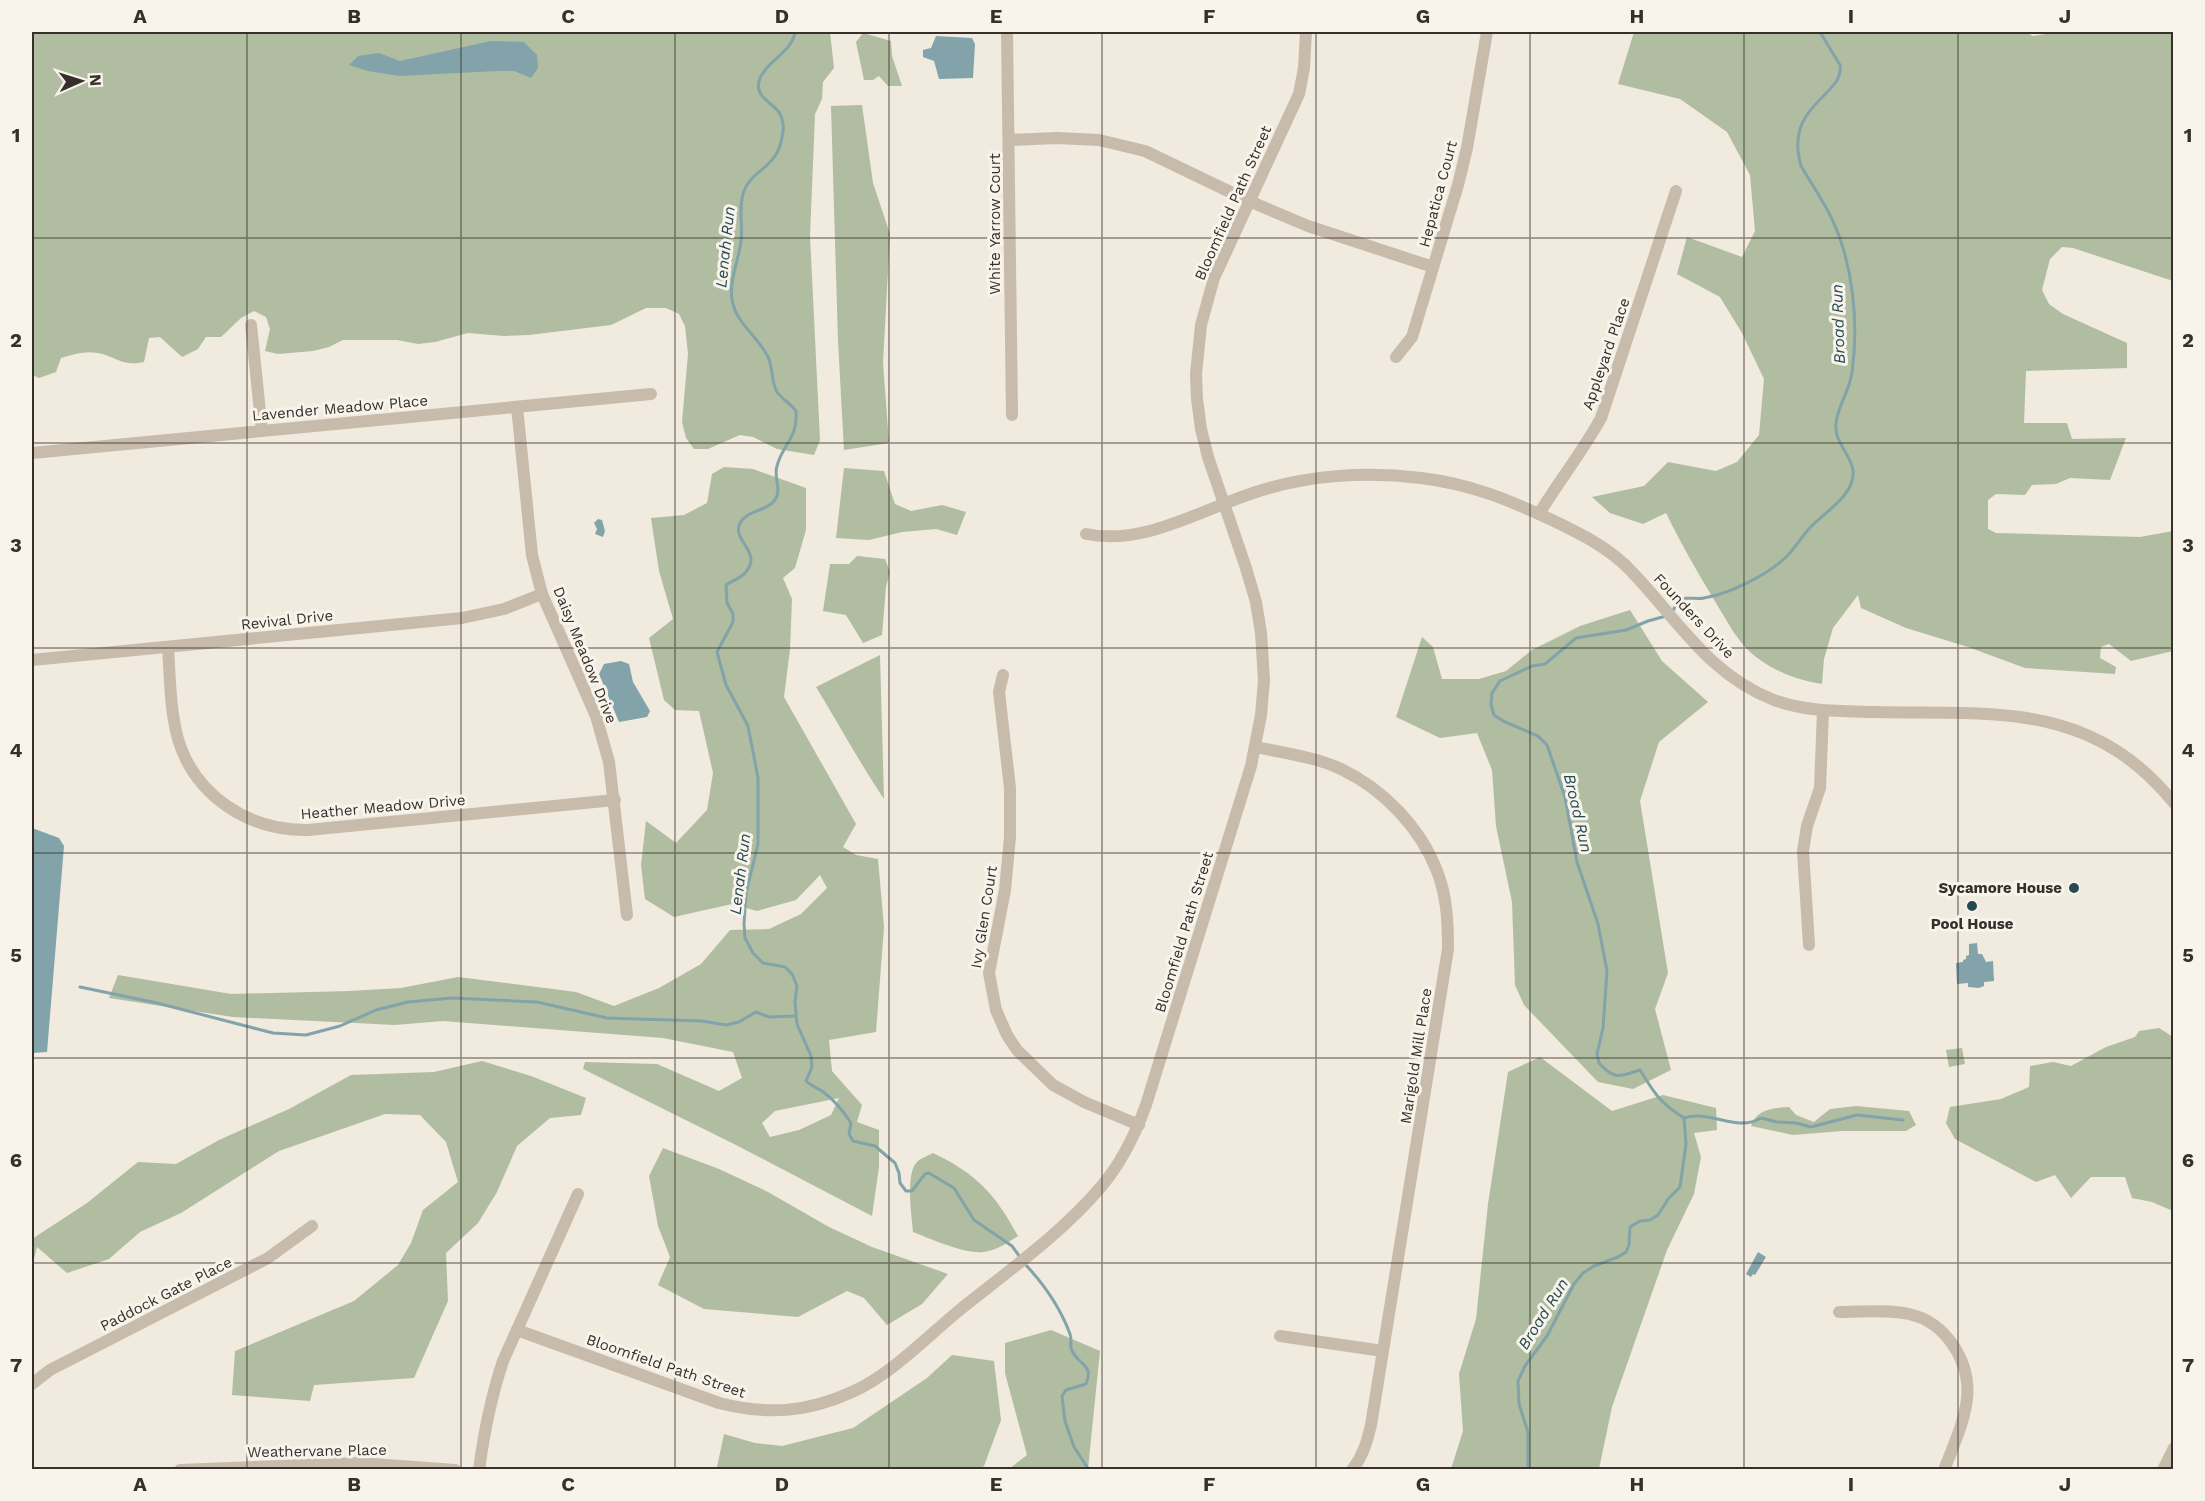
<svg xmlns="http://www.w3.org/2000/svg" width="2205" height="1501" viewBox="0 0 2205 1501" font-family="'Work Sans',sans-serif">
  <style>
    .green { fill: #b0bda1; fill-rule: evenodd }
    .water { fill: #81a3a9 }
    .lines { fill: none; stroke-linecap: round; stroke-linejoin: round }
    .stream { stroke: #81a3a9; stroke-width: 3 }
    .minor { stroke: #c7bbac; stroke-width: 12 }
    .grid { fill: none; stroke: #362f2a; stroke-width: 1.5; stroke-opacity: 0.55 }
    .poi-dot { fill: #254a52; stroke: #f8f3eb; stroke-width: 2 }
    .labels { text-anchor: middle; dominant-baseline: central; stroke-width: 6; stroke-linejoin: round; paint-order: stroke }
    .street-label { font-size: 15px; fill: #362f2a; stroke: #f8f3eb }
    .poi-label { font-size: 15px; font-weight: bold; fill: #362f2a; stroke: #f8f3eb; text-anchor: end }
    .water-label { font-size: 16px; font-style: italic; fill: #254a52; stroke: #f8f3eb }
    .neatline { fill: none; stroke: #362f2a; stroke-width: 2 }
    .grid-label { font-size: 20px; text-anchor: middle; font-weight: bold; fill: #362f2a }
  </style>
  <rect width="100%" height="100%" fill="#f0eadf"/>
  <!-- green -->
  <g class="green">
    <path d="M 32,32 L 830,32 L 834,68 L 823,82 L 822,99 L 815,114 L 810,236 L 820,440 L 814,455 L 777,449 L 753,437 L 740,435 L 708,449 L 694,449 L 686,438 L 682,422 L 688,354 L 685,326 L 679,314 L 666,308 L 646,308 L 611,325 L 529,335 L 504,336 L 468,333 L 435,342 L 418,344 L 397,340 L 343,340 L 329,347 L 313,351 L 278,354 L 265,351 L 270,329 L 266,317 L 254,311 L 241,318 L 221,337 L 206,337 L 198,349 L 182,357 L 160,337 L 149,338 L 144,362 C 123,367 117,357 98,353 C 85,351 74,354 61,358 L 56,372 L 39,378 L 32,375 Z"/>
    <path d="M 1634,32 L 2026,32 L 2033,36 L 2058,32 L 2173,32 L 2173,281 L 2073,248 L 2062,247 L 2050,259 L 2042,290 L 2049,304 L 2063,314 L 2127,343 L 2127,368 L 2026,371 L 2024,423 L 2067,423 L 2072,439 L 2126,438 L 2110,480 L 2070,478 L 2056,484 L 2032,485 L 2025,495 L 1996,494 L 1988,500 L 1988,529 L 1996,533 L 2140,537 L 2173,531 L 2173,651 L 2131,661 L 2109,644 L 2101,647 L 2100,658 L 2116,667 L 2115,674 L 2025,668 L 1968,647 L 1906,628 L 1861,608 L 1858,595 L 1833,628 L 1824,659 L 1822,684 C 1797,680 1770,670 1750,652 C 1736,639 1726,619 1716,603 C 1698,573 1681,544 1666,513 L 1643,524 L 1610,513 L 1592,497 L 1644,486 L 1668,462 L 1716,471 L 1737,462 L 1759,435 L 1764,379 L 1742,333 L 1720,297 L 1677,274 L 1687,237 L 1742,257 L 1755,231 L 1750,175 L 1727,132 L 1680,99 L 1618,84 Z"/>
    <polygon points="863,33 891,41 892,56 902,86 888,86 879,76 873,80 864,80 856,42"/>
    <polygon points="862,105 873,183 890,234 883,363 889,443 844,450 838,341 831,106"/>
    <path d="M 724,467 L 753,469 L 806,488 L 806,530 L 795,568 L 783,578 L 792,599 L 790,649 L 784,697 L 856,824 L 843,847 L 856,855 L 878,859 L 884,927 L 876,1032 L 829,1040 L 832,1071 L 862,1105 L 857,1122 L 879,1130 L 879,1167 L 872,1216 L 736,1145 L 583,1069 L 585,1062 L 657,1064 L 719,1091 L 742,1078 L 733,1052 L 663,1038 L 443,1021 L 395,1025 L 233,1017 L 109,998 L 118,975 L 231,994 L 349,991 L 401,988 L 458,977 L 576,992 L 614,1006 L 659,988 L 701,964 L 730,930 L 769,929 L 801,914 L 827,888 L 820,875 L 796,900 L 757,911 L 732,904 L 674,917 L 645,899 L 641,865 L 646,821 L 676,843 L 707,810 L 713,773 L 699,711 L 675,710 L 664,700 L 649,638 L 673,619 L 659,571 L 651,518 L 684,515 L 707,503 L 712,474 ZM 839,1098 L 831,1115 L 799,1130 L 770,1137 L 762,1123 L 775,1111 Z"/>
    <polygon points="844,468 884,471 895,504 911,511 942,505 966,512 957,535 936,529 902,532 869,540 836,538"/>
    <polygon points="857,556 885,559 890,572 886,587 882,635 863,643 846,615 823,611 830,564 849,564"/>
    <polygon points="1630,610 1662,661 1708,702 1659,742 1640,801 1668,973 1655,1009 1671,1070 1633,1089 1598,1082 1524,1005 1515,985 1512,902 1496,826 1492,770 1477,733 1440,738 1396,717 1422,637 1433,647 1442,679 1479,679 1506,671 1532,650 1580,626"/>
    <path d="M 880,655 L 884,799 C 859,762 839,724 816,687 Z"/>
    <polygon points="2159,1028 2173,1037 2173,1211 2152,1202 2132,1198 2125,1177 2091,1177 2071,1198 2055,1175 2036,1182 1955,1139 1946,1123 1950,1107 2001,1099 2029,1087 2030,1066 2053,1062 2071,1066 2106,1047 2135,1037 2139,1031"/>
    <polygon points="1962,1048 1965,1064 1949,1067 1946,1050"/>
    <polygon points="1540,1057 1612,1111 1663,1095 1716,1108 1717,1130 1694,1133 1701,1157 1694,1194 1667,1250 1612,1407 1599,1469 1451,1469 1463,1431 1459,1374 1476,1319 1488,1204 1508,1072"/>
    <polygon points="482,1061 531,1076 586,1098 581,1115 550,1118 517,1146 497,1192 478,1223 446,1253 448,1301 414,1378 314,1385 310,1401 232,1395 235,1351 354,1301 398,1265 411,1243 423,1210 458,1182 446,1142 420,1115 385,1114 279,1151 181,1213 140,1232 109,1259 67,1273 37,1247 32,1267 32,1239 87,1203 138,1162 176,1164 219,1140 289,1109 351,1075 434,1072"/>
    <path d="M 1856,1106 L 1909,1111 L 1916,1125 L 1906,1131 L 1842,1131 L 1793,1135 L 1751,1126 C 1757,1109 1772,1108 1789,1107 L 1796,1115 L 1814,1122 L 1830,1109 Z"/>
    <polygon points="663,1148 719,1169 768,1192 829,1227 872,1247 948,1274 922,1304 887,1325 864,1298 847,1291 798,1317 704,1309 658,1285 670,1257 658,1226 649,1176"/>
    <path d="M 933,1153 C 977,1174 995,1194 1018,1236 C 1007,1243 996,1251 983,1252 C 964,1254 931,1239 913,1232 C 912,1216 905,1174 917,1162 C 921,1158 928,1156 933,1153 Z"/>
    <polygon points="1051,1330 1100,1351 1088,1469 1009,1469 1027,1455 1005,1373 1005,1343"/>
    <polygon points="952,1355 994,1361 1001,1420 984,1466 979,1469 725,1470 717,1467 724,1434 755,1443 782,1446 853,1428 927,1378"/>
  </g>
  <!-- water -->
  <g class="water">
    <polygon points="936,36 972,38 975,44 973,78 939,79 934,61 923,57 923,50 931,48"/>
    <polygon points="491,41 524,42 537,55 538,68 531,78 514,71 497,71 399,76 368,71 349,65 358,56 379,53 400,61"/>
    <polygon points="598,519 602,520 605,531 603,537 595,534 597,529 594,523"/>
    <polygon points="621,661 629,664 633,682 650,711 647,717 619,722 599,674 604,664"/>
    <polygon points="32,828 59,838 64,846 47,1052 32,1053"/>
    <polygon points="1977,943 1978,954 1982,954 1986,962 1993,961 1994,981 1984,982 1984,986 1979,988 1968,987 1968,983 1957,984 1956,963 1963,962 1963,960 1966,959 1966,956 1969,955 1969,944"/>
    <polygon points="1758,1252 1766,1257 1755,1275 1753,1274 1751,1277 1746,1274"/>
  </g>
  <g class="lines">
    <!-- stream -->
    <g class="stream">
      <path d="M 795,32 C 792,52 768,60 760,78 C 753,96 770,101 778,111 C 784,119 784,129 782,137 C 778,168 751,170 744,191 C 738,207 743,225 741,241 C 739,259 729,281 732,299 C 735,323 758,336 768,357 C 773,368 771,381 777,392 C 782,399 791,404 796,411 C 798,439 783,443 777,466 C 773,478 783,491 774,501 C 765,512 747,510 740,523 C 731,541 764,552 745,573 C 741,578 732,581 726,585 L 727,603 L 733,614 L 733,622 L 717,652 L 726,685 L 748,726 L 758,778 L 758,844 L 746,893 L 744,924 L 745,938 L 753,953 L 763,963 L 785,967 L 792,974 L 797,986 L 795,1002 L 797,1024 L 811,1056 L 812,1067 L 806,1081 C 811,1086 816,1087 822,1091 C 833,1099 844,1112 851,1123 L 849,1134 L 853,1141 L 875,1146 L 895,1163 L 899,1173 L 900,1183 L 906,1191 L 912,1191 L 925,1174 L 929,1173 L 954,1188 L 974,1220 L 1012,1246 L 1020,1257"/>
      <path d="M 1671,614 C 1674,610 1675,605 1678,602 C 1685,595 1696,600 1704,598 C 1729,594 1767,575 1785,558 C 1794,550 1800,539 1808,530 C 1822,513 1856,496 1853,470 C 1850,453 1834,442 1836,424 C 1837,406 1850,391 1852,372 C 1859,323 1853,262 1831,217 C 1822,199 1811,183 1801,166 C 1783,104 1845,96 1840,65 L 1820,32"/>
      <polyline points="80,987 157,1003 273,1033 306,1035 340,1026 376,1010 408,1002 452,998 537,1002 607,1018 702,1021 726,1025 739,1022 756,1012 769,1017 796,1016"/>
      <path d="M 1684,1118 C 1710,1109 1736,1133 1761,1118 L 1777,1122 L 1796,1123 L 1811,1127 L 1857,1115 L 1903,1120"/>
      <path d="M 1024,1263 C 1044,1284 1060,1307 1070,1334 C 1072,1339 1070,1343 1071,1348 C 1076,1365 1095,1363 1086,1384 L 1066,1390 L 1062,1396 L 1065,1421 L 1074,1447 L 1089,1470"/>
      <path d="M 1528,1470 L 1528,1432 L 1519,1404 L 1518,1381 L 1525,1366 L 1547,1336 L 1574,1284 L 1583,1273 L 1594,1266 L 1618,1257 L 1626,1252 L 1629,1245 L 1630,1227 L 1640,1221 L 1650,1220 L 1658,1215 L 1668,1199 L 1680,1187 L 1686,1144 L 1684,1118 C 1659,1102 1655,1094 1640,1070 C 1620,1077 1614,1080 1599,1063 L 1597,1054 L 1603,1028 L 1607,971 L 1598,924 L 1577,862 L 1565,797 L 1547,745 L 1538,736 L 1503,721 L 1494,715 L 1491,704 L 1492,693 L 1500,681 L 1532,666 L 1545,664 L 1576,638 L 1626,630 L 1648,621 L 1666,616"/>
    </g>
    <!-- minor -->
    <g class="minor">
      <polyline points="1007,32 1012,415"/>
      <polyline points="1009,140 1057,138 1099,140 1145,151 1249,201 1308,226 1433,267"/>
      <polyline points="251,325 262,431"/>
      <polyline points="1396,357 1412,337 1458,185 1467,148 1487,32"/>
      <polyline points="517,407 532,555 542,594 596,716 609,762 627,915"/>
      <polyline points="32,453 651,394"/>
      <path d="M 1539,514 C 1559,481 1583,451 1601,418 L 1676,191"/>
      <path d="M 1086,534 C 1143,546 1201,510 1253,493 C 1306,475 1366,471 1421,478 C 1470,484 1507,499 1552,520 C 1581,534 1610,548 1632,572 C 1678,620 1709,675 1774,700 C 1806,712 1841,711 1875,712 C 1994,715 2090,700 2174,803"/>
      <path d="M 168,647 C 170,677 170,710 178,739 C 195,796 249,831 308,830 L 615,800"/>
      <polyline points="32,660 462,618 504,609 542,594"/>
      <polyline points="1003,675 999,692 1010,788 1010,837 1005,890 989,973 996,1010 1007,1035 1017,1050 1053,1085 1084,1102 1139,1125"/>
      <path d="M 1256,747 C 1284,753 1315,757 1341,769 C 1383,789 1420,827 1437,871 C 1447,896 1448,923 1448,949 L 1371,1425 C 1367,1442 1363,1456 1352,1470"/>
      <polyline points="1809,945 1803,851 1807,826 1820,788 1823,711"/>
      <path d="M 1839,1312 C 1862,1312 1887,1309 1909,1314 C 1946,1322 1971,1362 1967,1399 C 1964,1423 1953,1447 1944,1470"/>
      <path d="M 517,1330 L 719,1403 C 767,1415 806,1413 852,1392 C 889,1376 925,1339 956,1313 C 1005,1273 1059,1236 1100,1188 C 1121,1164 1135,1135 1146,1105 L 1251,766 L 1261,715 L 1264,680 L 1261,633 L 1256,602 L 1245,565 L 1208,457 L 1201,429 L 1197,399 L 1196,374 L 1201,325 L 1214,278 L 1299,94 L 1304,68 L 1306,32"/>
      <polyline points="1280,1336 1383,1351"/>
      <polyline points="32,1384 50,1370 268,1258 312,1226"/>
      <polyline points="180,1470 359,1463 455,1470"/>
      <path d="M 479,1470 C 484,1432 491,1397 503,1361 L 578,1194"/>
      <polyline points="2163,1470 2174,1448"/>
    </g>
  </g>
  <!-- grid -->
  <path class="grid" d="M 247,32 L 247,1470M 461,32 L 461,1470M 675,32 L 675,1470M 889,32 L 889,1470M 1102,32 L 1102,1470M 1316,32 L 1316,1470M 1530,32 L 1530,1470M 1744,32 L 1744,1470M 1958,32 L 1958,1470M 32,238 L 2174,238M 32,443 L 2174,443M 32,648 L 2174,648M 32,853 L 2174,853M 32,1058 L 2174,1058M 32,1263 L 2174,1263"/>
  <!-- markers -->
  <g class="poi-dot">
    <circle cx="2074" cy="888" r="6"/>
    <circle cx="1972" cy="906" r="6"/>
  </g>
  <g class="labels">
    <!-- street labels -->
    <g class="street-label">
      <text transform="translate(1438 194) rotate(-75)">Hepatica Court</text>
      <text transform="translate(1233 203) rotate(-66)">Bloomfield Path Street</text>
      <text transform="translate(995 224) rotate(-90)">White Yarrow Court</text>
      <text transform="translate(1606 354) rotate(-71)">Appleyard Place</text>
      <text transform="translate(340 408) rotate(-5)">Lavender Meadow Place</text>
      <text transform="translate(1694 616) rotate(47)">Founders Drive</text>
      <text transform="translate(287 620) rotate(-6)">Revival Drive</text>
      <text transform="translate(585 655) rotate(68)">Daisy Meadow Drive</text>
      <text transform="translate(383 807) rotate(-5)">Heather Meadow Drive</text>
      <text transform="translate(984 917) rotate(-81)">Ivy Glen Court</text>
      <text transform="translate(1184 932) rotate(-73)">Bloomfield Path Street</text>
      <text transform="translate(1416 1056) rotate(-81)">Marigold Mill Place</text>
      <text transform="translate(166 1294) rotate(-27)">Paddock Gate Place</text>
      <text transform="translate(666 1366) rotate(19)">Bloomfield Path Street</text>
      <text transform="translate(317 1451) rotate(-1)">Weathervane Place</text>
    </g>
    <!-- poi labels -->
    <g class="poi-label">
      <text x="2062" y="888">Sycamore House</text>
      <text x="1972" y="924" text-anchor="middle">Pool House</text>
    </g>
    <!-- water labels -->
    <g class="water-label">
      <text transform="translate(725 247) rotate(-84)">Lenah Run</text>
      <text transform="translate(1838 324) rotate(-92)">Broad Run</text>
      <text transform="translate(1578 813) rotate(77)">Broad Run</text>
      <text transform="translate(740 874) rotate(-83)">Lenah Run</text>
      <text transform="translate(1543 1314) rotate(-58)">Broad Run</text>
    </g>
  </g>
  <!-- border -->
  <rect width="2205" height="1501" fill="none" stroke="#f8f3eb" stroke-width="66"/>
  <!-- north arrow -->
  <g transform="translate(81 81) rotate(87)" stroke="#f8f3eb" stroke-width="4.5" paint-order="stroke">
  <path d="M0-4.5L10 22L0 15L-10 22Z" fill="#362f2a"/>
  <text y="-9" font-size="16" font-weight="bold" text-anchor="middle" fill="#362f2a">N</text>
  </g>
  <rect x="33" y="33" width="2139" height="1435" class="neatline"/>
  <g class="grid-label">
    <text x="140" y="23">A</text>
    <text x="354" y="23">B</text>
    <text x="568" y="23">C</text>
    <text x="782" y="23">D</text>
    <text x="996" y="23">E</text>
    <text x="1209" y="23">F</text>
    <text x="1423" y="23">G</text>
    <text x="1637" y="23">H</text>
    <text x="1851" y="23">I</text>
    <text x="2065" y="23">J</text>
    <text x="16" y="142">1</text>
    <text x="2188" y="142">1</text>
    <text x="16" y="347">2</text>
    <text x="2188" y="347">2</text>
    <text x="16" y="552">3</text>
    <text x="2188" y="552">3</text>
    <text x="16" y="757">4</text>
    <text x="2188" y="757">4</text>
    <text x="16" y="962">5</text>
    <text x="2188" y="962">5</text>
    <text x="16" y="1167">6</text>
    <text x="2188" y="1167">6</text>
    <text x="16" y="1372">7</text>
    <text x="2188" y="1372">7</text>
    <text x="140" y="1491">A</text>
    <text x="354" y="1491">B</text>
    <text x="568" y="1491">C</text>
    <text x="782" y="1491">D</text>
    <text x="996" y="1491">E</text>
    <text x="1209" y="1491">F</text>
    <text x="1423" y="1491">G</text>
    <text x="1637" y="1491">H</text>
    <text x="1851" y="1491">I</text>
    <text x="2065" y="1491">J</text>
  </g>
</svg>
